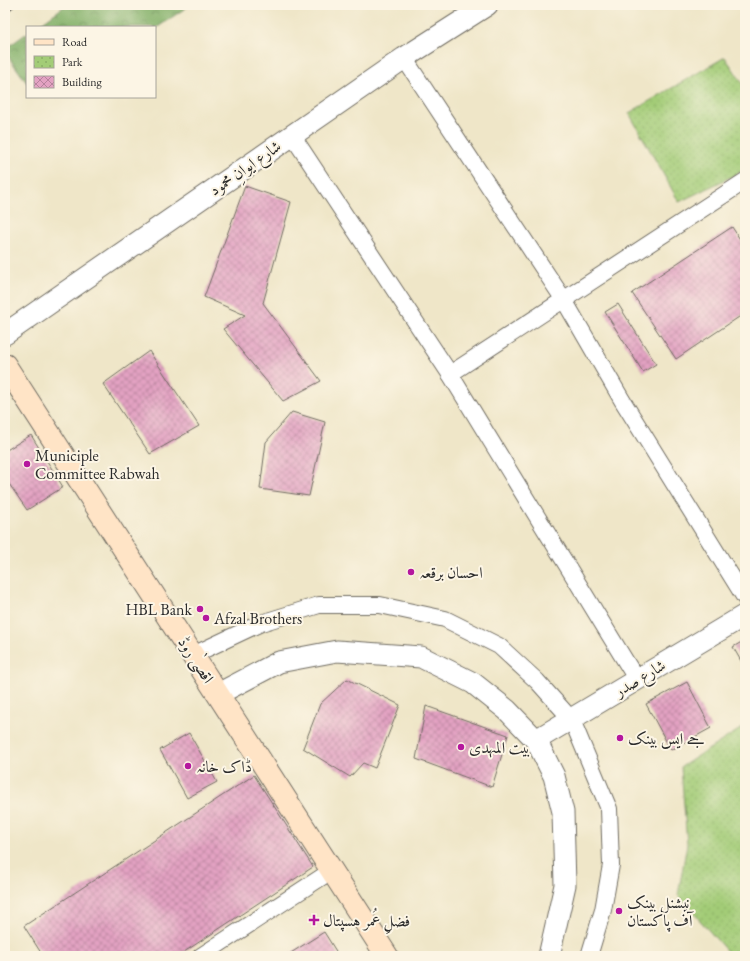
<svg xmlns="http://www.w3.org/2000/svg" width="750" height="961" viewBox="0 0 750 961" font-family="'EB Garamond',Amiri,serif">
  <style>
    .forest { fill: url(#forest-crowns); stroke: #566e4a }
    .park { fill: url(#park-dots); stroke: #677c51 }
    .building { fill: url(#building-cross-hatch) }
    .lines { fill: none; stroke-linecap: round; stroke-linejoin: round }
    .minor-casing { stroke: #706c62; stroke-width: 18 }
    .tertiary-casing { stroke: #706c62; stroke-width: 23 }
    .secondary-casing { stroke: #706c62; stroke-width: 24 }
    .minor { stroke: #fff; stroke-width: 16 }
    .tertiary { stroke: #fff; stroke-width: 21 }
    .secondary { stroke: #ffe4c6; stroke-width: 22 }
    .rail-casing { stroke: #2b2b2b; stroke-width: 4.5 }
    .rail { stroke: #fcf5e5; stroke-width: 3; stroke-dasharray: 9; stroke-linecap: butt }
    .poi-dot { fill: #b5179e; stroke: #fcf5e5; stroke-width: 1.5 }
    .labels { text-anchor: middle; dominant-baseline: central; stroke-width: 4; stroke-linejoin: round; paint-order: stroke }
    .street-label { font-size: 16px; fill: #2b2b2b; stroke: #fcf5e5 }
    .poi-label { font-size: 16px; fill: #2b2b2b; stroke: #fcf5e5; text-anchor: start }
  </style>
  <defs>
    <pattern id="forest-crowns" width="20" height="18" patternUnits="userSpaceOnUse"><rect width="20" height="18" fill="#82b068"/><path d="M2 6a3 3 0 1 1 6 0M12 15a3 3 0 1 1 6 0" fill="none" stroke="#6b8f56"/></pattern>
    <pattern id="park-dots" width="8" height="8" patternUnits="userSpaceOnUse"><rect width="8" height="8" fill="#a3cc77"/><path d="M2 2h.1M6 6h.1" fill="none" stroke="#8caf67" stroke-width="1.8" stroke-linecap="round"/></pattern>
    <pattern id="building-cross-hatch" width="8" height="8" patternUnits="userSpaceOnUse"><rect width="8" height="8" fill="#e3a2c2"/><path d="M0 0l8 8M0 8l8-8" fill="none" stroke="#b8849e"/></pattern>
  </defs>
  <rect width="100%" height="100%" fill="#fcf5e5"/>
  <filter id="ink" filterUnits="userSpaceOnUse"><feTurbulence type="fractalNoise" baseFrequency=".025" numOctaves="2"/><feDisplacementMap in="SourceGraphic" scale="8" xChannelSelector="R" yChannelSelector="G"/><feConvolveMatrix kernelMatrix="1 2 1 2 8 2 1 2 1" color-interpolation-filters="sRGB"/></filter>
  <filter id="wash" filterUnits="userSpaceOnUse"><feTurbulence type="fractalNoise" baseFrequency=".012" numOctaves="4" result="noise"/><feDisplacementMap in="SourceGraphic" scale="16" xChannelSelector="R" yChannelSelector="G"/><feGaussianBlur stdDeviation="0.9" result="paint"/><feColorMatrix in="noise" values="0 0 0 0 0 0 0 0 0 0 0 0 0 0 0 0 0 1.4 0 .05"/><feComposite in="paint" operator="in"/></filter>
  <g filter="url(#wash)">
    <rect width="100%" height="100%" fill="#efe6c8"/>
    <!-- forest -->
    <g class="forest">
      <polygon points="66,5 190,5 155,29 155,27 36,27"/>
      <polygon points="27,33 27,83 5,52 5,49"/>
    </g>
    <!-- park -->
    <g class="park">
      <polygon points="725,57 745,87 745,170 679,202 629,113"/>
      <polygon points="745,726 745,956 731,956 678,895 687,844 681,767"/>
    </g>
    <g id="blocks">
      <!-- building -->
      <g class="building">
        <polygon points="245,186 291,202 263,303 321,381 283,401 223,329 245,315 204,297"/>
        <polygon points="732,227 745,247 745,313 676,359 632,293"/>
        <polygon points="618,304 656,364 643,372 605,312"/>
        <polygon points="149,351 199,426 150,454 103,384"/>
        <polygon points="292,412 325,422 309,496 260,489 266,442"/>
        <polygon points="31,435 63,487 27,510 5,478 5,451"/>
        <polygon points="745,640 745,668 733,647"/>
        <polygon points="347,679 400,705 375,768 363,763 350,777 303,748 320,704"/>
        <polygon points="687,682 711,728 671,750 646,704"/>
        <polygon points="426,706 508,735 492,787 416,759"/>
        <polygon points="189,733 217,782 187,798 160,750"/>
        <polygon points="254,775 313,867 178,956 43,956 24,926"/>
        <polygon points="324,932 339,956 286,956"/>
      </g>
    </g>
  </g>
  <g filter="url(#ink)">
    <use href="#blocks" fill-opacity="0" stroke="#706c62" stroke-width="1"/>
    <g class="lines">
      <!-- minor casing -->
      <g class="minor-casing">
        <g id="minor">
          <polyline points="404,58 564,300 622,400 745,598"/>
          <polyline points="292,135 450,374 637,680"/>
          <polyline points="450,374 745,181"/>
          <polyline points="193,655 261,623 319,605 380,605 445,619 499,646 537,681 572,720 609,809 611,865 603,910 589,956"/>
          <polyline points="201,956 331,871"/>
        </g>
      </g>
      <!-- tertiary casing -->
      <g class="tertiary-casing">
        <g id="tertiary">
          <polyline points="5,334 404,58 487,5"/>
          <polyline points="218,694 279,662 337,651 421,657 473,683 507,710 536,740 554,776 563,812 565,885 549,956"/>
          <polyline points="536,740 745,615"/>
        </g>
      </g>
      <!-- secondary casing -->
      <g class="secondary-casing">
        <polyline id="secondary" points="5,365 387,956"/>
      </g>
      <!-- minor -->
      <use href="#minor" class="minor"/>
      <!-- tertiary -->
      <use href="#tertiary" class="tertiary"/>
      <!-- secondary -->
      <use href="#secondary" class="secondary"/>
      <!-- rail casing -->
      <g class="rail-casing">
        <polyline id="rail" points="5,11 13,5"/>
      </g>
      <!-- rail -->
      <use href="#rail" class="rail"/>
    </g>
  </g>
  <!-- markers -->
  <g class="poi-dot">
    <circle cx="27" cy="464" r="4"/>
    <circle cx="411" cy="572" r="4"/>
    <circle cx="200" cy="609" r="4"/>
    <circle cx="206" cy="618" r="4"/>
    <circle cx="620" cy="738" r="4"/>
    <circle cx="461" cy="747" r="4"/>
    <circle cx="188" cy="766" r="4"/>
    <circle cx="619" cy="911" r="4"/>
    <path d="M312 914h4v4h4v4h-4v4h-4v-4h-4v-4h4z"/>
  </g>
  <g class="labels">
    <!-- street labels -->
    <g class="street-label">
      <text transform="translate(245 168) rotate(-35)">شارع ایوانِ محمود</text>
      <text transform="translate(196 660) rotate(57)">اقصیٰ روڈ</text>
      <text transform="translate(640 678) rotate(-31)">شارع صدر</text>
    </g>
    <!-- poi labels -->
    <g class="poi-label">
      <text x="35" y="455">Municiple<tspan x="35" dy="18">Committee Rabwah</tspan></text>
      <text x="419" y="572">احسان برقعہ</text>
      <text x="192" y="609" text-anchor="end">HBL Bank</text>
      <text x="214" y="618">Afzal Brothers</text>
      <text x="628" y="738">جے ایس بینک</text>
      <text x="469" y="747">بیت المہدی</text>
      <text x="196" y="766">ڈاک خانہ</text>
      <text x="627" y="902">نیشنل بینک<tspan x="627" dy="18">آف پاکستان</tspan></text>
      <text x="323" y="920">فضلِ عُمر ہسپتال</text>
    </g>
  </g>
  <!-- margin -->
  <rect width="750" height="961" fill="none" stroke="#fcf5e5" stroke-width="20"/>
  <!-- legend -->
  <rect x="26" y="26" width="130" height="72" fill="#fcf5e5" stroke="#a8a49b"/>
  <rect x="34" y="39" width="20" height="6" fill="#ffe4c6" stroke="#a8a49b"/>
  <text x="62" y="46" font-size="12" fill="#2b2b2b">Road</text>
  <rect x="34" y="56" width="20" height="12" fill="url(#park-dots)" stroke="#a8a49b"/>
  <text x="62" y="66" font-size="12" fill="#2b2b2b">Park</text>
  <rect x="34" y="76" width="20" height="12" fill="url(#building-cross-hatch)" stroke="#a8a49b"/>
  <text x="62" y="86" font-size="12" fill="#2b2b2b">Building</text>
</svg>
